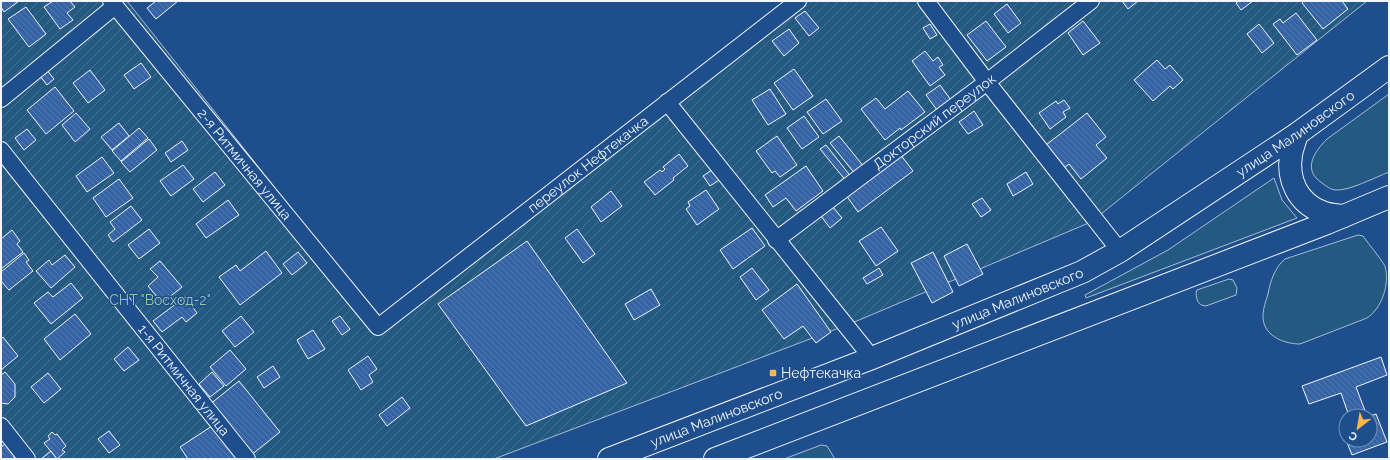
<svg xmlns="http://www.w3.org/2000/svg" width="1390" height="460" viewBox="0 0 1390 460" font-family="Raleway,sans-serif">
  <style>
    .grass { fill: #245a82; stroke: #a8bbd7 }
    .garden { fill: url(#garden-furrows); stroke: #a8bbd7 }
    .building { fill: url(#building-back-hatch); stroke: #f2f6ff }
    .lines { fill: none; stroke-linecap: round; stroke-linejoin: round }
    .minor-casing { stroke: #f2f6ff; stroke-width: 18 }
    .trunk-casing { stroke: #f2f6ff; stroke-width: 24 }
    .minor { stroke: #1f4e8c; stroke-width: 16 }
    .trunk { stroke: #1f4e8c; stroke-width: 22 }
    .poi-dot { fill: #ffb74d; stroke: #1f4e8c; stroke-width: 1.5 }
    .labels { text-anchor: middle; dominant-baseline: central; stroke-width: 3; stroke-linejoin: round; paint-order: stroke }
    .street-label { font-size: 14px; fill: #f2f6ff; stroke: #1f4e8c }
    .park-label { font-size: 14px; fill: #97c8a6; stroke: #1f4e8c }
    .poi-label { font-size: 14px; fill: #f2f6ff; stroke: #1f4e8c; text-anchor: start }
  </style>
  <defs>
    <pattern id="garden-furrows" width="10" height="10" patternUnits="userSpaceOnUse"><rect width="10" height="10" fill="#245a82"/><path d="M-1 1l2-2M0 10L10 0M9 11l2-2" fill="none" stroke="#447295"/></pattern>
    <pattern id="building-back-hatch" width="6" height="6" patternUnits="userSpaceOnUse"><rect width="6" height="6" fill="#3563a3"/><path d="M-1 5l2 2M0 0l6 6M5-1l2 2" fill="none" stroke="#537ab1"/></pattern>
  </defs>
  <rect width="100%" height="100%" fill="#1f4e8c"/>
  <!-- grass -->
  <g class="grass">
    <path d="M 1389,94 L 1389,172 C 1376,177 1349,191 1336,190 C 1331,190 1326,186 1322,183 C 1302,170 1314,152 1327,139 Z"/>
    <polygon points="1274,178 1282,200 1297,218 1086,298 1085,295 1168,250"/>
    <path d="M 1358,235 L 1363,236 C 1370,246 1379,256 1385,266 C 1390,284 1382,308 1367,318 L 1300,344 C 1283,344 1262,335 1263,315 C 1263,308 1266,301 1268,294 C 1270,282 1275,267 1285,259 Z"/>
    <path d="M 1229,279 L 1233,280 L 1237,288 L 1236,295 L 1206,306 C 1197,305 1197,300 1196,293 L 1197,290 Z"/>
    <polygon points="821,445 827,446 835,459 784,459"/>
  </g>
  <!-- garden -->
  <polygon class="garden" points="1,1 127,1 379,319 789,1 1367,1 1091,222 852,323 494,459 1,459"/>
  <!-- building -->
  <g class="building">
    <polygon points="1,1 19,1 4,12 1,7"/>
    <polygon points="53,1 70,1 75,7 67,13 73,20 60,29 44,7"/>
    <polygon points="156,1 178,1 156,19 147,8"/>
    <polygon points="1122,1 1138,1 1128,9"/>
    <polygon points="1239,1 1253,1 1241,10 1236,3"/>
    <polygon points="1304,1 1342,1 1348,9 1323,29 1302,3"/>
    <polygon points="1007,4 1021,23 1008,33 994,14"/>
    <polygon points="26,7 46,34 29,47 8,19"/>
    <polygon points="805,11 819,28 809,36 795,18"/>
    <polygon points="1296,13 1317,40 1297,55 1273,24 1280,19 1283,23"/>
    <polygon points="986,21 1006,47 987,61 967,35"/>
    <polygon points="1083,21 1100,43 1083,55 1068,33"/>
    <polygon points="930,24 937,35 930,39 923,28"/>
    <polygon points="1259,24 1274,43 1262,53 1247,34"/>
    <polygon points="789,29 799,43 784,56 772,41"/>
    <polygon points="925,51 933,61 938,57 943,65 939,67 945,75 930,86 912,61"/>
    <polygon points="1157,60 1165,69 1170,65 1183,80 1173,89 1170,86 1153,101 1134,80"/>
    <polygon points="141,63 151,77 134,89 124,75"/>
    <polygon points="46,69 54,79 47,85 39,75"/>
    <polygon points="794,69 813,96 793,110 774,83"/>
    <polygon points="90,70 105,90 88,103 73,83"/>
    <polygon points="940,85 951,100 937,110 926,95"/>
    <polygon points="55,87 74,111 46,134 27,110"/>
    <polygon points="770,89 786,114 768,125 752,100"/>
    <polygon points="908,91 925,112 901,130 900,128 885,140 861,109 876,98 885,109"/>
    <polygon points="826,99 842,121 823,134 807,112"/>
    <polygon points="1064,100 1070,108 1063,112 1066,117 1050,129 1039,113 1056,101 1058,104"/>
    <polygon points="974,111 983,125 968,134 959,122"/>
    <polygon points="76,113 90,129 75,142 62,125"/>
    <polygon points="1087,113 1106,137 1096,145 1107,158 1081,179 1069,164 1064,168 1046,145"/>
    <polygon points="804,116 819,137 802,149 787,128"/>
    <polygon points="119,123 129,136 112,150 101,137"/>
    <polygon points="139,128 148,138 121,161 112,151"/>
    <polygon points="27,129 36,140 24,150 15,138"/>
    <polygon points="777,136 797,165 780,177 775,171 772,173 756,151"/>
    <polygon points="839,136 865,168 856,175 830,143"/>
    <polygon points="149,139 157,150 130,172 121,162"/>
    <polygon points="182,141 188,150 171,162 165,153"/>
    <polygon points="826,145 852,178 847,182 820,149"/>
    <polygon points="679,154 688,166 673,178 674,180 655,195 644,182 660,170 662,172 665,169 663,167"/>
    <polygon points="900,154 913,171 858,212 846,195"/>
    <polygon points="102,157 114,173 87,192 76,176"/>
    <polygon points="183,165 194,179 171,196 160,181"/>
    <polygon points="806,166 823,191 796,211 786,198 773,207 765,195"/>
    <polygon points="712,170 719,180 710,186 703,176"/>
    <polygon points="215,172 225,185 203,202 193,189"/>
    <polygon points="1026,172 1033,184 1013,196 1007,184"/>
    <polygon points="119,179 133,198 106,217 93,198"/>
    <polygon points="706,190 719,209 697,225 686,209 690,206 688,202"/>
    <polygon points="611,191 622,206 601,222 591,207"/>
    <polygon points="982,198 991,210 981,217 972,204"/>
    <polygon points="228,200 239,215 206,238 196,224"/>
    <polygon points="131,206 142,220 113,242 108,235 115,229 110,222"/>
    <polygon points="833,207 842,218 830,228 821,216"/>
    <polygon points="881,227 898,251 876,266 859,241"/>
    <polygon points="752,228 765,246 733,269 720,250"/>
    <polygon points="149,229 160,243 139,259 128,245"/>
    <polygon points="577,229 595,254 583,263 565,238"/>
    <polygon points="12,230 20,241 17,244 23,252 1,269 1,239"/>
    <polygon points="527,241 627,383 526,426 438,304"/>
    <polygon points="967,244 983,274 959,286 944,256"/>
    <polygon points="266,251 282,273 240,305 219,277 236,265 240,271"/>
    <polygon points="298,252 307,263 292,275 283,264"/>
    <polygon points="933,252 953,292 932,303 911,263"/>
    <polygon points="24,253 29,260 26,262 33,271 9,290 1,281 1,272"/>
    <polygon points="65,255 75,267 51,288 36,271 49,260 52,265"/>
    <polygon points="160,261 182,287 162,303 148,286 158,277 150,269"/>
    <polygon points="752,268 769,290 756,300 740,277"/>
    <polygon points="879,268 883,275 867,284 863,278"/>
    <polygon points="71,283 83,298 51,324 34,303 48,292 53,297"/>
    <polygon points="797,284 831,332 816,343 803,326 784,339 762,310"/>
    <polygon points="651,289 660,305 634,320 625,304"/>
    <polygon points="185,297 197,313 186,322 182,317 162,332 153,321"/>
    <polygon points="75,314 91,334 60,360 44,339"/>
    <polygon points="241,316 254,332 235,347 222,331"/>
    <polygon points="340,316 350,329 342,335 332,321"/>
    <polygon points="313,330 325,349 308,359 297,340"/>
    <polygon points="3,337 18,356 1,370 1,339"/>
    <polygon points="128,347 139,360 124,371 114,359"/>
    <polygon points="230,350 246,369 226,386 210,367"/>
    <polygon points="368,356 377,369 369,375 373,382 361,390 348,370"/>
    <polygon points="1381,357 1387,375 1356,387 1367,416 1349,416 1341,393 1309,404 1302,386"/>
    <polygon points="273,366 280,377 264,388 257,377"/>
    <polygon points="5,372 15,384 15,397 8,404 1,403 1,375"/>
    <polygon points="212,372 224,386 210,397 199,384"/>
    <polygon points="48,373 61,389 44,403 31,387"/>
    <polygon points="239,381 280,432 250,456 209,405"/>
    <polygon points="402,397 410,408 387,426 379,415"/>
    <polygon points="1376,414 1387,442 1352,455 1346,440 1370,440 1370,416"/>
    <polygon points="215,424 239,459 188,459 180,447"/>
    <polygon points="1346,425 1346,440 1341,427"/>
    <polygon points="109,431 120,445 109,453 98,439"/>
    <polygon points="52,432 55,435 57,434 66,446 62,450 65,452 57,459 44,443 50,439 48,436"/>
    <polygon points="5,444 16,459 1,459 1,447"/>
    <polygon points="51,451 57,459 41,459"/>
  </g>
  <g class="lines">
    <!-- minor casing -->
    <g class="minor-casing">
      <g id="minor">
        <path id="s1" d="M 111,1 L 378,327 L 798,1"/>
        <polyline points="926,1 987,82 1120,251"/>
        <polyline points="1,99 115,6"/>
        <polyline points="667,102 872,358"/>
        <path id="s2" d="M 1,150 L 247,459"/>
        <path id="s3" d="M 776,240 L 987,82 L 1091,1"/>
        <polyline points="1,426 27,459"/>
      </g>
    </g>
    <!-- trunk casing -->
    <g class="trunk-casing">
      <g id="trunk">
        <path d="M 1297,134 C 1295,141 1292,148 1291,155 C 1287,180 1298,203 1322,212 C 1329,215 1337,215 1344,216"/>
        <path id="s4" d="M 609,459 L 872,358 L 1082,272 L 1120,251 L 1297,134 L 1389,67"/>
        <polyline points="715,459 1327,223 1389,197"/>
      </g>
    </g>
    <!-- minor -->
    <use href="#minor" class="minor"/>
    <!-- trunk -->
    <use href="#trunk" class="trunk"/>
  </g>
  <!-- markers -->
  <rect class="poi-dot" x="769" y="369" width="8" height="8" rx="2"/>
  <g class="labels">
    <!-- street labels -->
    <g class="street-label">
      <text stroke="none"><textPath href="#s3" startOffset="198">Докторский переулок</textPath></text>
      <text stroke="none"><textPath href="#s4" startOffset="763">улица Малиновского</textPath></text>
      <text stroke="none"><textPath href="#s1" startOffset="211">2-я Ритмичная улица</textPath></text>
      <text stroke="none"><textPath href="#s1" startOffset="687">переулок Нефтекачка</textPath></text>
      <text stroke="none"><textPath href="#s4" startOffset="439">улица Малиновского</textPath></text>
      <text stroke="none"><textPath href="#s2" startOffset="294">1-я Ритмичная улица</textPath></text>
      <text stroke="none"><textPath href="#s4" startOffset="115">улица Малиновского</textPath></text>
    </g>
    <!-- park labels -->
    <g class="park-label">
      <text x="160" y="300">СНТ "Восход-2"</text>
    </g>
    <!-- poi labels -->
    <g class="poi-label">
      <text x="781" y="373">Нефтекачка</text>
    </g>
  </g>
  <!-- border -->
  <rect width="1390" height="460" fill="none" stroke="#f2f6ff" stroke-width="4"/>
  <!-- north arrow -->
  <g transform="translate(1358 428) rotate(211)"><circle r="19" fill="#1f4e8c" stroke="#7391ba"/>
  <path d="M0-3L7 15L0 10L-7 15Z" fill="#ffb74d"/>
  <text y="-6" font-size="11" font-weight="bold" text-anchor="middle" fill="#f2f6ff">С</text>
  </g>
</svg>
